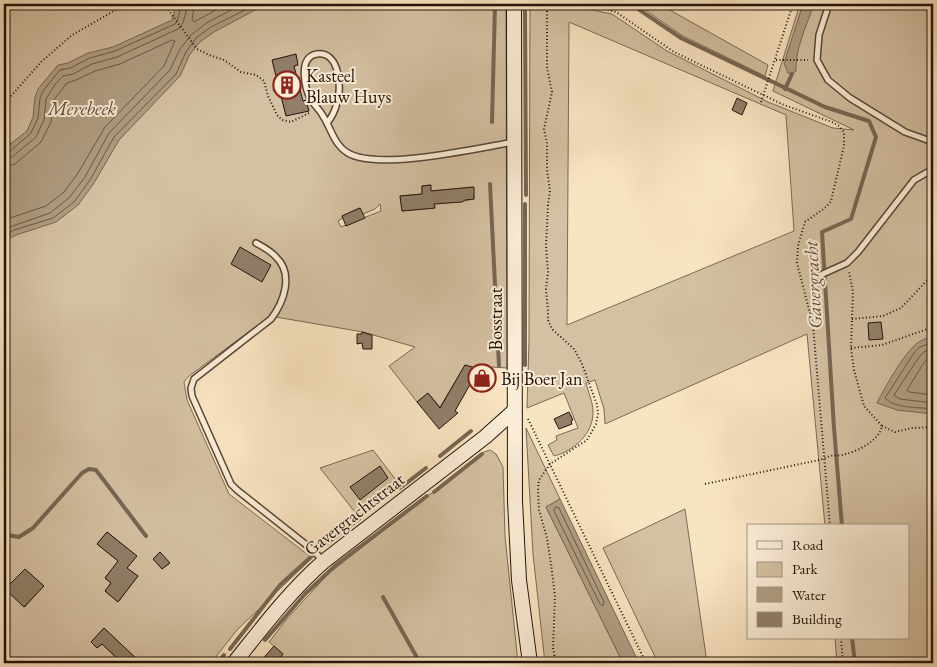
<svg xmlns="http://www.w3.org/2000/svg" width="937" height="667" viewBox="0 0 937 667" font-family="'EB Garamond',serif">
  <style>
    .green { fill: #d4c0a2; stroke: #7a6956; fill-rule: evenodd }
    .water { fill: #b09d83; stroke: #776553 }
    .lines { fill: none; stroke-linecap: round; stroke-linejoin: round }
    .shore { stroke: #685847; stroke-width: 1 }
    .stream { stroke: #776553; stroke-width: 4 }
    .building { fill: #917f6a; stroke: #21120b }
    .lane-casing { stroke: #574638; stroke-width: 8 }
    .secondary-casing { stroke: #21120b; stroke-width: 16 }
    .path { stroke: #21120b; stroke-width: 2; stroke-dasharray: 1 2.5; stroke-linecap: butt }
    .lane { stroke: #fbedd7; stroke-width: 5 }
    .secondary { stroke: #fbedd7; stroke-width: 14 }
    .labels { text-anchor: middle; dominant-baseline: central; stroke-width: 4; stroke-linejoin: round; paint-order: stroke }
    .poi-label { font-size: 18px; fill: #21120b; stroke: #fbedd7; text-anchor: start }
    .street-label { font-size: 18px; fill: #21120b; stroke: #fbedd7 }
    .water-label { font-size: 19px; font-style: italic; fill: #615141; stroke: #fbedd7 }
  </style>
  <rect width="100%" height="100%" fill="#f9e4c1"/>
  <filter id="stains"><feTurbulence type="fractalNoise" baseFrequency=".004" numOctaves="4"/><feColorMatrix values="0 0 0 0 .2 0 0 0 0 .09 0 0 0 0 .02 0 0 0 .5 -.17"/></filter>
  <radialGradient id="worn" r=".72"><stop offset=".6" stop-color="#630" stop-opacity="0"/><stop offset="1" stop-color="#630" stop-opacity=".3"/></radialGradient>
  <!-- green -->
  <g class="green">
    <path d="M 4,4 L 506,4 L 507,368 L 492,367 L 490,372 L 474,367 L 473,369 L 465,365 L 440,407 L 428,393 L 417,402 L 389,366 L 415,347 L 363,332 L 270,316 L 189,376 L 184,382 L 187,400 L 229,494 L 312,558 L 237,630 L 211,663 L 141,663 L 104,628 L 91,642 L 97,648 L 102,644 L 122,663 L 4,663 ZM 430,185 L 431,191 L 473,187 L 474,199 C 459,202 450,205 434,199 L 435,208 L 402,211 L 400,196 L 422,194 L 422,186 ZM 380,204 L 381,211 L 341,227 L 338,221 L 343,218 L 342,216 L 359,208 L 363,214 L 375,209 ZM 107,532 L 136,556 L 127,568 L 97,544 ZM 25,569 L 43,586 L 25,607 L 6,589 ZM 111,570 L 138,576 L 118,602 L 105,591 L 111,583 L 105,578 Z"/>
    <path d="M 530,4 L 563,4 L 612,14 L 667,51 L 768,102 L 833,128 L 854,130 L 773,91 L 800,4 L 933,4 L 933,663 L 837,663 L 835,638 L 908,638 L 908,526 L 825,526 L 807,334 L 605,424 L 604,409 L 595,380 L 586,383 C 588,392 593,402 593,411 C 594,433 574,451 554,456 L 548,445 L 557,440 L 556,436 L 578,428 L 564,393 L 527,408 L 529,340 ZM 569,22 L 786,115 L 794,231 L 567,325 Z"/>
    <polygon points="637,4 659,4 768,65 765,76 683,36"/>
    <polygon points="526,428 560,499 546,507 623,663 545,663 533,554"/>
    <polygon points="373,450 399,484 358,516 320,468"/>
    <polygon points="490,450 496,454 503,467 505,536 518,663 276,663 283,654 269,642 286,620 328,574 484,452"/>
    <polygon points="685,509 707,663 658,663 603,548"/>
  </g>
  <!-- water -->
  <g class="water">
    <polygon points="178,4 270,4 255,10 214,32 200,42 190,54 180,76 119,140 94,183 78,205 56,222 16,235 4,241 4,149 27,131 33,117 35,97 38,89 58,65 68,63 88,53 113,47 172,20 175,9"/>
    <path d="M 803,4 L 814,4 C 807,25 795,48 796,71 L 792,74 L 788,73 L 784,63 Z"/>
    <path d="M 933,337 L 933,414 L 897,410 L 877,403 C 885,387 902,357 915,345 C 920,340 927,338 933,337 Z"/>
    <polygon points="560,499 639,663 623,663 546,507"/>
  </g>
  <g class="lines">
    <!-- shore -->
    <g class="shore">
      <polyline points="195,4 192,19 194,22 227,4"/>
      <polyline points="4,153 9,152 31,133 38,118 40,98 43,91 60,70 70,68 90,58 115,51 175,24 177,21 182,4"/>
      <polyline points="4,159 12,157 36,137 44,120 46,99 56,83 63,76 73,74 92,64 117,57 178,29 183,23 188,4"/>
      <polyline points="4,167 15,164 41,142 51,122 53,101 67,83 76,80 95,71 120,64 172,40 175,41 164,66 105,127 78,173 64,192 46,206 4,220"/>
      <polyline points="4,229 50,213 69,198 85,177 109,133 170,70 180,49 191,35 208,22 243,4"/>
      <polyline points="4,236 14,230 53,218 74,202 90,180 114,137 176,74 186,52 196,38 211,27 257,4"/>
      <path d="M 933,342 L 920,347 L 914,353 L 885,398 C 895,409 919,407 933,409"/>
      <polyline points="933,348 924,352 919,357 894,395 900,399 933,403"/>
      <polyline points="933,356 925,361 907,390 909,392 933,395"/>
      <polygon points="556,507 559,508 604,602 603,606 600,604 554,511"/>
    </g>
    <!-- stream -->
    <g class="stream">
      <polyline points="631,4 681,38 825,107 869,121 876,137 851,219 822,232 834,428 842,526"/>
      <polyline points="525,6 526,195"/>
      <polyline points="785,89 792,74"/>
      <polyline points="492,122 495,4"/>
      <polyline points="490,184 499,366"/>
      <polyline points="525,365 525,204"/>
      <polyline points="440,456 471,431"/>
      <polyline points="400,488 426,468"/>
      <polyline points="434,492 482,454"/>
      <polyline points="4,532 7,535 19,537 33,528 82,473 89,469 96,470 146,536"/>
      <polyline points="326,544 359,519"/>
      <polyline points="383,597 420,663"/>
      <polyline points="852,638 855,663"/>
      <polyline points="265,640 306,593 336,565 427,496"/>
      <polyline points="230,649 280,585 312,556"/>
      <polyline points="218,663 224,655"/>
    </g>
  </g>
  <!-- building -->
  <g class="building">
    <polygon points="296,54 298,65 294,66 303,101 306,100 309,111 286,116 281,96 273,90 277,80 272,60"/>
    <polygon points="737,98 747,103 742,115 732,110"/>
    <polygon points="431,185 431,191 474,187 474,199 465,200 462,202 434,204 435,208 402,211 400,196 422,194 422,186"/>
    <polygon points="360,208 365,218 346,226 342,216"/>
    <polygon points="240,247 271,265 262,282 231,264"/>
    <polygon points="881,322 883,339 869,340 868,323"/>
    <polygon points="362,332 372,335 372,349 363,349 362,343 357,344 357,334 362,334"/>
    <polygon points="465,365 490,372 487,385 472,381 455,411 458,413 439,429 417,402 428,393 440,408"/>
    <polygon points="569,412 573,420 571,421 572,424 559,429 554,419"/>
    <polygon points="380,466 388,478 360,500 350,487"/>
    <polygon points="107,532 137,556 127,568 138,576 118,602 105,591 111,583 105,578 118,561 97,544"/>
    <polygon points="160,552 170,563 162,569 153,559"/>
    <polygon points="25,569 44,586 24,607 5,589"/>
    <polygon points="104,628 141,663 122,663 102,644 97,648 91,642"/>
    <polygon points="274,646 283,654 276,663 259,663"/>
  </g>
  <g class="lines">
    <!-- lane casing -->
    <g class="lane-casing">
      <g id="lane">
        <polyline points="829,4 819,35 817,60 828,80 850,98 905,132 933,142"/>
        <path d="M 327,123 C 332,117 335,111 337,103 C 342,89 340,51 317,54 C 297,57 305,89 311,100 C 315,106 320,110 323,116 C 331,128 334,145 348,153 C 378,171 478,148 514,142"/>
        <path d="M 256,243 C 263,247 271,251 276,257 C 294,274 284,302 271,319 L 194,379 L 191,388 L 192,396 L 231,484 L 237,490 L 314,551 L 323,561"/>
        <polyline points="816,277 847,263 858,252 914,180 933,169"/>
      </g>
    </g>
    <!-- secondary casing -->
    <g class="secondary-casing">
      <g id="secondary">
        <polyline points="514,4 515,501 519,580 530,663"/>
        <path d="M 234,663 C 262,628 289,592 323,562 L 485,437 L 514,411"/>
      </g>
    </g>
    <!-- path -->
    <g class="path">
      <polyline points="164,4 197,49 209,55 224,60 241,72 256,75 264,81 268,96 277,115 282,120 291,122 311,112"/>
      <polyline points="547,4 547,67 552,92 544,129 547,143 547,170 550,191 548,205 546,246 548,272 546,289 548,311 548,320 552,329 574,349 582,364 597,405 598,414 596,424 587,440 550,464 539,480 538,488 539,510 547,538 551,564 555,596 553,648 556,663"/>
      <polyline points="584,4 616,12 674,52 784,105 832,122 839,126 844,132 844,146 831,201 826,207 805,222 798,246 797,263 813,325 830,526"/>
      <polyline points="776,60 808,60"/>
      <polyline points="761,102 793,4"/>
      <polyline points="4,104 41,62 72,35 126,4"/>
      <polyline points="852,319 883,316 901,308 933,274"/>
      <polyline points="851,348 882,345 933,327"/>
      <polyline points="528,419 646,663"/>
      <polyline points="882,426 895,432 912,428 933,427"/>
      <path d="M 705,484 L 819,460 C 823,459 826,457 830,456 C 834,455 838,456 842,455 C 857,452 879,441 882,426 L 864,406 L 854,370 L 851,348 L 853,292 L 849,272"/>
      <polyline points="841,638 843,663"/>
    </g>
    <!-- lane -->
    <use href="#lane" class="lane"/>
    <!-- secondary -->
    <use href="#secondary" class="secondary"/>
  </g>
  <!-- icons -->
  <defs>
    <g id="building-ring" transform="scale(1.4375)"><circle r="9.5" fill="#fbedd7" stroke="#8f2418" stroke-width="1.5"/><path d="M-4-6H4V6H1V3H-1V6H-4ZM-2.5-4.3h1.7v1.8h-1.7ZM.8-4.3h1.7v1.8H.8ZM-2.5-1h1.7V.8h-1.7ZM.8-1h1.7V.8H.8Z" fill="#8f2418"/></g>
    <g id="shop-ring" transform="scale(1.4375)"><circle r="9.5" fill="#fbedd7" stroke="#8f2418" stroke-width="1.5"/><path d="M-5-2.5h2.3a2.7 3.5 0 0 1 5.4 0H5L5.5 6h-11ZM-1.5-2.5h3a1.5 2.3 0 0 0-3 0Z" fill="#8f2418"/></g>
  </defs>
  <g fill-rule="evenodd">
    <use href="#building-ring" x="287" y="85"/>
    <use href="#shop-ring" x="482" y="378"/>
  </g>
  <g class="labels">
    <!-- poi labels -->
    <g class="poi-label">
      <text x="306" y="75">Kasteel<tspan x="306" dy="21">Blauw Huys</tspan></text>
      <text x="501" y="378">Bij Boer Jan</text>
    </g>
    <!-- street labels -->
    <g class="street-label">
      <text transform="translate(495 319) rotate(-90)">Bosstraat</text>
      <text transform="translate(354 514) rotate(-38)">Gavergrachtstraat</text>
    </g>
    <!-- water labels -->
    <g class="water-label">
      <text x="82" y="108">Merebeek</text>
      <text transform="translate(813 285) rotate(-93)">Gavergracht</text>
    </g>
  </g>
  <!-- margin -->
  <rect width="937" height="667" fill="none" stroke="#f9e4c1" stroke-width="20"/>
  <rect x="5" y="5" width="927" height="657" fill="none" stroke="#21120b" stroke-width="2.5"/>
  <rect x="10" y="10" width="917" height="647" fill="none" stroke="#21120b"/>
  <!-- legend -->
  <rect x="747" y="524" width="162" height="115" fill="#fbedd7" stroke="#a49585"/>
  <rect x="757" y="541" width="25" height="8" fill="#fbedd7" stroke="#a49585"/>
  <text x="792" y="550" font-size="15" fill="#21120b">Road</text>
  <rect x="757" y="562" width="25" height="15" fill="#d4c0a2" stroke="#a49585"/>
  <text x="792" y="574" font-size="15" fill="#21120b">Park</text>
  <rect x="757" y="587" width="25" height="15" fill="#b09d83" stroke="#a49585"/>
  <text x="792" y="600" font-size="15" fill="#21120b">Water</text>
  <rect x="757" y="612" width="25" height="15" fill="#917f6a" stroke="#a49585"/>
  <text x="792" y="624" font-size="15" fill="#21120b">Building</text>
  <rect width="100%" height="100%" filter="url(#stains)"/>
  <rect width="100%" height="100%" fill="url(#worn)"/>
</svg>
